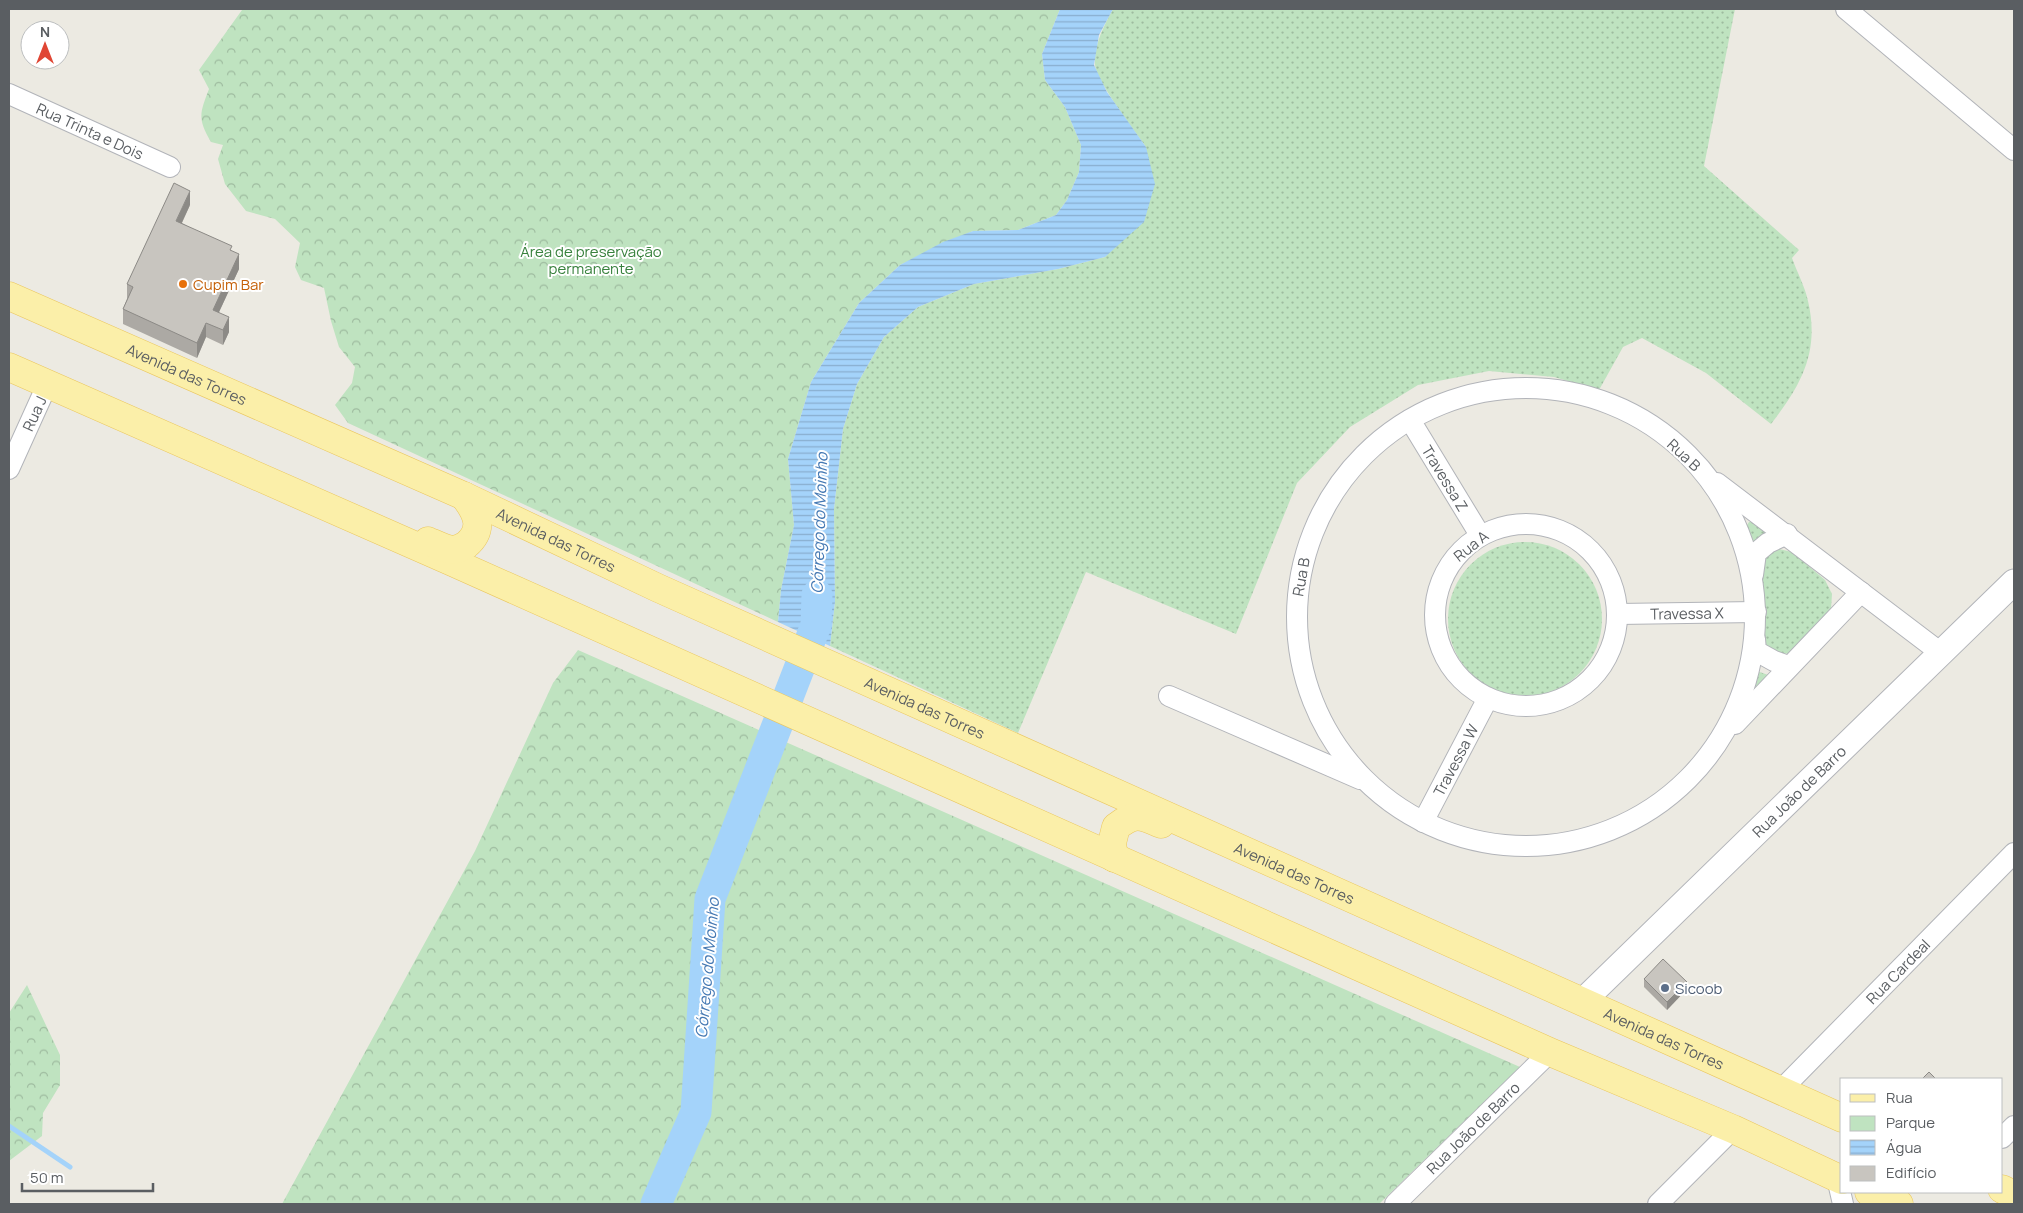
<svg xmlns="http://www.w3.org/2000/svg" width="2023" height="1213" viewBox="0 0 2023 1213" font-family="Manrope,sans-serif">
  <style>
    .green { fill: url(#green-dots) }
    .forest { fill: url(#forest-crowns) }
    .water { fill: url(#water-rules) }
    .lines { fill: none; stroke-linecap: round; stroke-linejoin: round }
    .stream { stroke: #a4d3fa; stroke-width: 5 }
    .river { stroke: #a4d3fa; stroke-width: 31 }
    .minor-casing { stroke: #b2b4b9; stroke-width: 22 }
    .tertiary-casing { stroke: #b2b4b9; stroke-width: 27 }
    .primary-casing { stroke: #eac65d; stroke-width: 29 }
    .minor { stroke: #fff; stroke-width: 20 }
    .tertiary { stroke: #fff; stroke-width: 25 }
    .primary { stroke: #fbefa9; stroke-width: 28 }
    .wall { fill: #aca9a4 }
    .shaded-wall { fill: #8c8a86 }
    .building { fill: #c8c5bf; stroke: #8c8a86 }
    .food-dot { fill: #e8710a; stroke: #fff; stroke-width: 2 }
    .service-dot { fill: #5c6f8a; stroke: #fff; stroke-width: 2 }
    .labels { text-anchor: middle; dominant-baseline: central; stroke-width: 4; stroke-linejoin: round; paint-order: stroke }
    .street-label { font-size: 15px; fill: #5a5e62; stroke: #fff }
    .park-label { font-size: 15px; fill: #39823e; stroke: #fff }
    .food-label { font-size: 15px; fill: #c56008; stroke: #fff; text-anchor: start }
    .service-label { font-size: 15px; fill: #4e5e75; stroke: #fff; text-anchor: start }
    .water-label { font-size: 16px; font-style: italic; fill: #4579b3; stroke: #fff }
  </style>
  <defs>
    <pattern id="green-dots" width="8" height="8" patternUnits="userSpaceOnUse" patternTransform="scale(1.25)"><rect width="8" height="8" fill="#bfe3c0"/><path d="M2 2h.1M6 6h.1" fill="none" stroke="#9ebb9f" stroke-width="1.8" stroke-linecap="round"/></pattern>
    <pattern id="forest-crowns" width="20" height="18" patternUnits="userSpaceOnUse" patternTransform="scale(1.25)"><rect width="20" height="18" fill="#bfe3c0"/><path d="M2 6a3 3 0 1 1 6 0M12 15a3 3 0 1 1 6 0" fill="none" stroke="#9ebb9f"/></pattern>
    <pattern id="water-rules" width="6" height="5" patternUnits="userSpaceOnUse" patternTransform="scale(1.25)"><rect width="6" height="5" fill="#a4d3fa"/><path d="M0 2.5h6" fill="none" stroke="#89aece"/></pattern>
  </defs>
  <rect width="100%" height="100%" fill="#eceae2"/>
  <!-- green -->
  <g class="green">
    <path d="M 1113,9 L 1735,9 L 1704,166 L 1799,250 L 1792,258 C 1797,272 1805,287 1808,301 C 1820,352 1801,385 1771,424 L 1706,373 L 1642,338 L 1623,347 L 1599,390 L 1554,377 L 1489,371 L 1418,385 L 1350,427 L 1297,483 L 1236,634 L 1086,572 L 1018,733 L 830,646 L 835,602 L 834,509 L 843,429 L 857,384 L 884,337 L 918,307 L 974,284 L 1058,269 L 1105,257 L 1146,147 C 1135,131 1095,80 1095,64 C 1094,44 1104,26 1113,9 Z"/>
    <polygon points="1749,522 1752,522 1768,532 1751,546 1744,530"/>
    <circle cx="1525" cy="619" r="77"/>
    <path d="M 1779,549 L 1792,552 L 1825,580 L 1832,594 L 1831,609 L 1791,653 C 1756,659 1760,622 1759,599 C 1759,590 1757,579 1759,571 C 1760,565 1764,559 1767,553 Z"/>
    <polygon points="1751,669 1774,677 1742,704"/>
  </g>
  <!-- forest -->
  <g class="forest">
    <path d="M 263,9 L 1060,9 L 1042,54 L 1045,80 L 1065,107 L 1081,145 L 1079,172 L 1067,200 L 1056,215 L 1018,230 L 973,231 L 900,265 L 859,303 L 811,382 L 788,459 L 794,525 L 781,590 L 778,622 L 348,423 L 335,405 L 352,383 L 355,367 L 339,347 L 331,321 L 324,288 L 301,280 L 295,267 L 300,243 L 275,219 L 246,211 L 225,184 L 218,159 L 223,145 L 211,142 C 197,118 200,113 209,89 L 199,70 L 242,10 Z"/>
    <polygon points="578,650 1520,1067 1379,1204 282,1204 475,851 553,683"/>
    <polygon points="27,985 60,1055 60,1085 43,1113 42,1136 9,1161 9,1013"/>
  </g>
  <!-- water -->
  <polygon class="water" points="1060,9 1113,9 1099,35 1094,65 1107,92 1146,147 1155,184 1144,222 1105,257 1058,269 974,284 918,307 884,337 857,384 843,429 834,509 835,602 830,646 778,622 781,590 794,525 788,459 811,382 859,303 900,265 943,242 973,231 1018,230 1056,215 1067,200 1079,172 1081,145 1065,107 1045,80 1042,54"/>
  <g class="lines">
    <!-- stream -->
    <polyline class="stream" points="9,1126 70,1167"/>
    <!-- river -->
    <polyline class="river" points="656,1204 696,1112 710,899 816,625 817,595"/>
    <!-- minor casing -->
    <g class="minor-casing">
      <g id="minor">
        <polyline points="1846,9 2014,150"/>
        <path id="s1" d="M 9,94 L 170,167"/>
        <circle cx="1526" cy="617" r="229"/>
        <path id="s2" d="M 1410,420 L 1480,535"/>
        <path id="s3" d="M 9,469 L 47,385"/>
        <polyline points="1717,483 1941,653"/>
        <circle cx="1526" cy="615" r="91"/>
        <polyline points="1753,575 1756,553 1768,543 1787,534"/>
        <path id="s4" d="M 1618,614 L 1756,612"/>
        <polyline points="1755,639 1756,651 1774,661 1788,666"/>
        <polyline points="1169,696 1360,779"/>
        <polyline points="1735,724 1861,592"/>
        <path id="s5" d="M 1423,822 L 1488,698"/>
        <path id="s6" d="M 1780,1091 L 2014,853"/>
        <polyline points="2002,1138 2014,1126"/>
        <polyline points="1837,1178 1843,1204"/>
        <path id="s7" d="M 1395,1204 L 1550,1052"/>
        <polyline points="1658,1204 1733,1129"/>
      </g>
    </g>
    <!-- tertiary casing -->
    <g class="tertiary-casing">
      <g id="tertiary">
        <path id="s8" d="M 1583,1001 L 2014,582"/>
      </g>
    </g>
    <!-- primary casing -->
    <g class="primary-casing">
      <g id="primary">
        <path id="s9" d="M 9,296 L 464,496 L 658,588 L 1842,1118"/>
        <polyline points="9,367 450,561 1550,1052 1733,1129 1842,1180"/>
        <path d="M 428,541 C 435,544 443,548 451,550 C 456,550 461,548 466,545 C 485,529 477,513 464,496"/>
        <path d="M 1114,858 L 1112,843 L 1116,827 C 1135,812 1140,815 1161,824"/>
        <polyline points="2002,1189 2014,1195"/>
        <polyline points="1869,1192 1899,1204"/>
      </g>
    </g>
    <!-- minor -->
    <use href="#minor" class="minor"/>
    <!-- tertiary -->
    <use href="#tertiary" class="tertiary"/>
    <!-- primary -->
    <use href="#primary" class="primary"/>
  </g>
  <!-- wall -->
  <g class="wall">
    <polygon points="190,205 182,223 232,251 239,269 219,312 229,332 223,345 206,337 197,358 123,324 123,309 127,299 127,284"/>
    <polygon points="1644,979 1687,989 1667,1010 1644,987"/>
  </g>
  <!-- shaded-wall -->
  <g class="shaded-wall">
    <polygon points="190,191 190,205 176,235 176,221"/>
    <polygon points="239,254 239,269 213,325 213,310"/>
    <polygon points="229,317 229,332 223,345 223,330"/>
    <polygon points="206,323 206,337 197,358 197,343"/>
    <polygon points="1687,982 1687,989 1667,1010 1667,1002"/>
  </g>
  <!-- building -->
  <g class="building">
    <polygon points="174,183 190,191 176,221 232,246 230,250 239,254 213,310 229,317 223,330 206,323 197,343 123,309 133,287 127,284"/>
    <polygon points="1663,959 1687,982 1667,1002 1644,979"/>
    <polygon points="1929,1072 1936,1079 1922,1079"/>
  </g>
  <!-- markers -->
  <circle class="food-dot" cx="183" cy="284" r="5"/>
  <circle class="service-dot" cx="1665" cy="988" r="5"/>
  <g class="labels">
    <!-- street labels -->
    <g class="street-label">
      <text stroke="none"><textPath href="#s1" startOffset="89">Rua Trinta e Dois</textPath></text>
      <text stroke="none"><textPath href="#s9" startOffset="194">Avenida das Torres</textPath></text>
      <text stroke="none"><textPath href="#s3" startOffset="61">Rua J</textPath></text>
      <text transform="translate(1684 455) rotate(43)">Rua B</text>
      <text stroke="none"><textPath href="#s2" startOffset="68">Travessa Z</textPath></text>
      <text stroke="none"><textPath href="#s9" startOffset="599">Avenida das Torres</textPath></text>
      <text transform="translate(1471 546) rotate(-38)">Rua A</text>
      <text transform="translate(1301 577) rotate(-80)">Rua B</text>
      <text stroke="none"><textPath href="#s4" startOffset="69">Travessa X</textPath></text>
      <text stroke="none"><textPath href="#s9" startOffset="1004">Avenida das Torres</textPath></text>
      <text stroke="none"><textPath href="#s5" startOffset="70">Travessa W</textPath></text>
      <text stroke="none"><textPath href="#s8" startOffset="301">Rua João de Barro</textPath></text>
      <text stroke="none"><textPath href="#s9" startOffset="1409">Avenida das Torres</textPath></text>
      <text stroke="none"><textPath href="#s6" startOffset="168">Rua Cardeal</textPath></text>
      <text stroke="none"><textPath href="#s9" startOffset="1814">Avenida das Torres</textPath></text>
      <text stroke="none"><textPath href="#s7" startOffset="109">Rua João de Barro</textPath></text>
    </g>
    <!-- park labels -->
    <g class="park-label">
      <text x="591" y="251">Área de preservação<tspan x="591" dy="17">permanente</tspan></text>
    </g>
    <!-- food labels -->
    <g class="food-label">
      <text x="193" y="284">Cupim Bar</text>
    </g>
    <!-- service labels -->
    <g class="service-label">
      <text x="1675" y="988">Sicoob</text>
    </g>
    <!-- water labels -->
    <g class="water-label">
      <text transform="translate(819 523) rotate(-88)">Córrego do Moinho</text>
      <text transform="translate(707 968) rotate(-85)">Córrego do Moinho</text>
    </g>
  </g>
  <!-- border -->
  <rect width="2023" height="1213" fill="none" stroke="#5a5e62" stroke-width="20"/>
  <!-- legend -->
  <rect x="1840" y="1078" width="162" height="115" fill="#ffffff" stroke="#bdbfc0"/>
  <rect x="1850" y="1094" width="25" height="8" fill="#fbefa9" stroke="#bdbfc0"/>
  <text x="1886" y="1103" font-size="15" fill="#5a5e62">Rua</text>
  <rect x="1850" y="1116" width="25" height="15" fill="#bfe3c0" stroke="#bdbfc0"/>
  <text x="1886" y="1128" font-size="15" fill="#5a5e62">Parque</text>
  <rect x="1850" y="1140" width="25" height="15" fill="url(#water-rules)" stroke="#bdbfc0"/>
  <text x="1886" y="1153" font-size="15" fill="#5a5e62">Água</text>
  <rect x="1850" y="1166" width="25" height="15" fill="#c8c5bf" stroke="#bdbfc0"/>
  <text x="1886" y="1178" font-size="15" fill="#5a5e62">Edifício</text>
  <!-- north arrow -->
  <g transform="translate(45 45)"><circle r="24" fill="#ffffff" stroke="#bdbfc0"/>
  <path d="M0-4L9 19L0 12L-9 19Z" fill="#e04634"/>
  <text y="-8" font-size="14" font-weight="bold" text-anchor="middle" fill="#5a5e62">N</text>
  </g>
  <!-- scale -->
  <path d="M22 1183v8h131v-8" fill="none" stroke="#5a5e62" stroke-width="2.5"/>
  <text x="30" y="1183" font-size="15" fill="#5a5e62" stroke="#ffffff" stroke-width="4" paint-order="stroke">50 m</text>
</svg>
